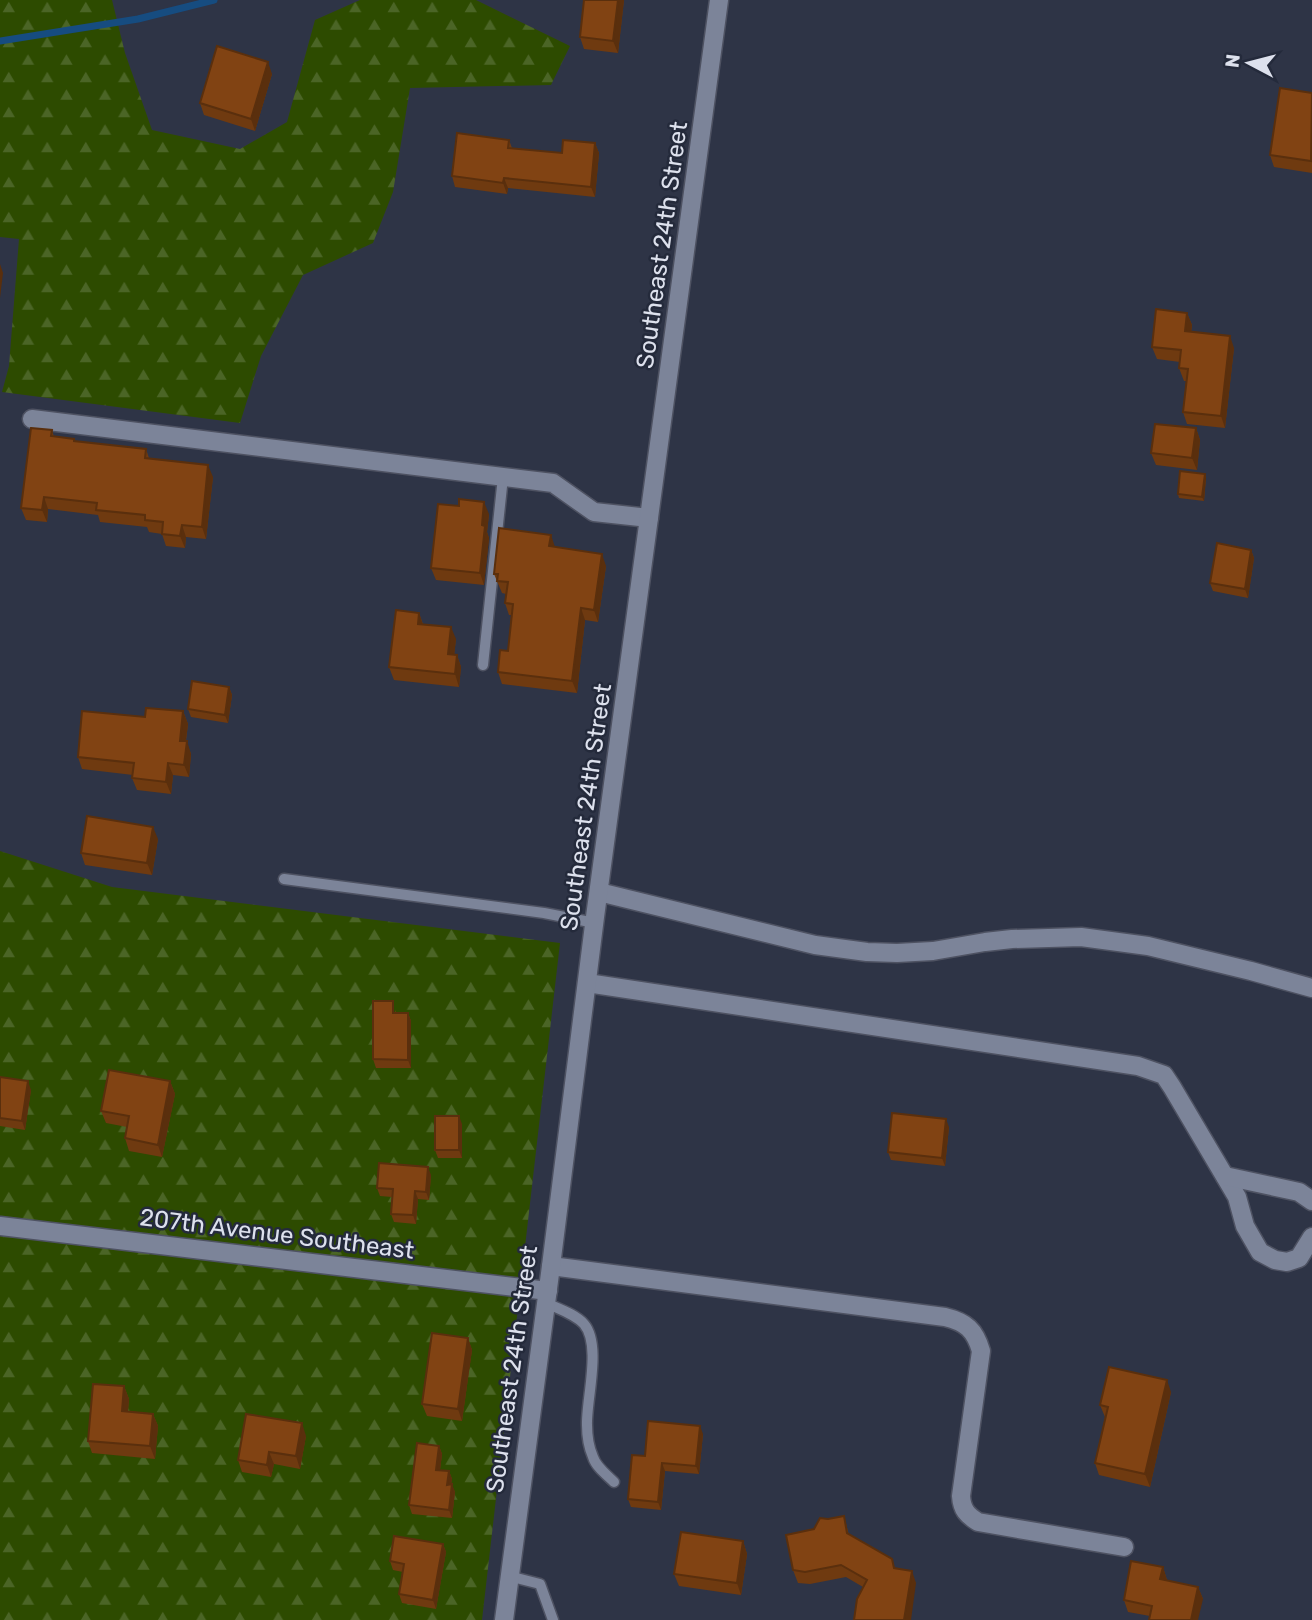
<svg xmlns="http://www.w3.org/2000/svg" width="1312" height="1620" viewBox="0 0 1312 1620" font-family="Rubik,sans-serif">
  <style>
    .forest { fill: url(#forest-firs) }
    .lines { fill: none; stroke-linecap: round; stroke-linejoin: round }
    .stream { stroke: #164c80; stroke-width: 7 }
    .service-casing { stroke: #4e5262; stroke-width: 13 }
    .minor-casing { stroke: #4e5262; stroke-width: 21 }
    .tertiary-casing { stroke: #4e5262; stroke-width: 21 }
    .service { stroke: #7c8499; stroke-width: 10 }
    .minor { stroke: #7c8499; stroke-width: 18 }
    .tertiary { stroke: #7c8499; stroke-width: 18 }
    .wall { fill: #6f3a10 }
    .shaded-wall { fill: #5a2f0d }
    .building { fill: #814313; stroke: #5a2f0d; stroke-width: 2 }
    .labels { text-anchor: middle; dominant-baseline: central; stroke-width: 5; stroke-linejoin: round; paint-order: stroke }
    .street-label { font-size: 24px; fill: #dde1ed; stroke: #242a3b }
  </style>
  <defs>
    <pattern id="forest-firs" width="22" height="20" patternUnits="userSpaceOnUse" patternTransform="scale(1.75)"><rect width="22" height="20" fill="#2d4b00"/><path d="M5 1l3.5 6h-7zM16 11l3.5 6h-7z" fill="#4b6526"/></pattern>
  </defs>
  <rect width="100%" height="100%" fill="#2e3446"/>
  <!-- forest -->
  <g class="forest">
    <polygon points="0,0 112,0 125,53 152,130 240,149 287,122 315,20 360,0 476,0 570,46 551,85 410,88 393,192 373,243 303,275 261,356 240,423 2,392 9,366 19,239 0,237"/>
    <polygon points="0,851 112,887 560,943 482,1620 0,1620"/>
  </g>
  <g class="lines">
    <!-- stream -->
    <polyline class="stream" points="0,41 138,19 214,0"/>
    <!-- service casing -->
    <g class="service-casing">
      <g id="service">
        <polyline points="483,665 503,477"/>
        <polyline points="284,879 544,913 595,923"/>
        <path d="M 546,1303 C 559,1309 575,1314 584,1324 C 602,1345 586,1400 587,1425 C 587,1435 589,1448 593,1457 C 596,1467 607,1475 614,1482"/>
        <polyline points="509,1576 540,1584 553,1620"/>
      </g>
    </g>
    <!-- minor casing -->
    <g class="minor-casing">
      <g id="minor">
        <polyline points="32,419 553,483 594,512 649,518"/>
        <polyline points="599,892 815,945 867,952 897,953 933,951 985,942 1012,939 1081,937 1148,946 1251,971 1312,988"/>
        <polyline points="587,983 1138,1066 1164,1075 1172,1087 1237,1197 1245,1226 1260,1252 1275,1260 1287,1262 1299,1258 1312,1237"/>
        <polyline points="1225,1176 1299,1192 1312,1201"/>
        <polyline points="0,1226 548,1291"/>
        <path d="M 551,1266 L 945,1317 C 966,1322 975,1330 981,1351 L 961,1496 C 962,1510 967,1515 978,1522 L 1124,1547"/>
      </g>
    </g>
    <!-- tertiary casing -->
    <g class="tertiary-casing">
      <polyline id="tertiary" points="504,1620 551,1266 595,917 719,0"/>
    </g>
    <!-- service -->
    <use href="#service" class="service"/>
    <!-- minor -->
    <use href="#minor" class="minor"/>
    <!-- tertiary -->
    <use href="#tertiary" class="tertiary"/>
  </g>
  <!-- wall -->
  <g class="wall">
    <polygon points="584,0 624,0 618,53 584,49 580,37"/>
    <polygon points="272,74 255,131 204,115 200,103"/>
    <polygon points="1312,93 1312,173 1274,167 1270,155"/>
    <polygon points="509,140 512,148 562,153 595,143 599,153 595,197 508,188 507,194 455,187 452,176"/>
    <polygon points="1187,313 1192,325 1191,332 1234,348 1225,428 1187,424 1183,412 1186,381 1184,381 1179,368 1180,362 1157,359 1152,347"/>
    <polygon points="1196,428 1200,440 1197,470 1156,465 1151,453"/>
    <polygon points="52,430 54,437 75,441 146,449 149,458 213,477 206,539 186,537 185,548 166,546 162,534 149,532 147,527 100,522 98,515 48,509 47,522 26,520 21,508"/>
    <polygon points="1205,474 1206,478 1204,501 1179,498 1178,494"/>
    <polygon points="489,514 487,532 489,538 484,585 436,580 431,568"/>
    <polygon points="555,547 606,566 598,622 585,620 577,693 502,684 498,672 508,651 511,615 509,615 505,603 506,594 502,593 494,574"/>
    <polygon points="1251,550 1254,558 1248,598 1213,591 1210,583"/>
    <polygon points="419,613 423,624 456,639 454,655 457,655 461,667 459,687 394,680 389,667"/>
    <polygon points="229,687 232,695 228,723 191,717 188,709"/>
    <polygon points="183,711 188,724 186,741 191,754 189,777 173,775 171,794 137,790 132,778 133,775 82,769 78,757 145,717"/>
    <polygon points="158,839 152,875 85,865 81,853"/>
    <polygon points="396,1010 396,1013 408,1013 411,1021 411,1068 376,1068 373,1059"/>
    <polygon points="0,1077 31,1090 25,1130 0,1126"/>
    <polygon points="170,1081 175,1094 162,1157 129,1151 125,1138 127,1127 106,1123 101,1111"/>
    <polygon points="462,1124 462,1158 438,1158 435,1150"/>
    <polygon points="949,1127 945,1166 891,1160 888,1152"/>
    <polygon points="431,1175 429,1200 418,1199 416,1224 394,1222 391,1214 392,1197 380,1196 377,1188"/>
    <polygon points="468,1338 472,1350 462,1421 427,1416 422,1404"/>
    <polygon points="124,1386 129,1399 128,1411 153,1414 158,1426 155,1459 92,1453 88,1441"/>
    <polygon points="1171,1392 1150,1487 1099,1475 1095,1463 1105,1417 1100,1405"/>
    <polygon points="703,1434 699,1474 665,1471 661,1510 631,1507 628,1499 645,1456"/>
    <polygon points="306,1436 300,1469 274,1464 271,1477 242,1472 238,1460"/>
    <polygon points="439,1446 442,1454 440,1470 449,1471 452,1479 451,1484 455,1492 452,1518 412,1514 409,1505"/>
    <polygon points="844,1516 849,1535 892,1559 895,1569 916,1583 863,1587 846,1577 810,1584 798,1583 793,1570 828,1519"/>
    <polygon points="743,1541 747,1554 741,1595 679,1586 674,1574"/>
    <polygon points="443,1544 446,1552 436,1609 402,1603 399,1594 403,1572 393,1570 390,1561"/>
    <polygon points="1163,1567 1167,1580 1198,1587 1203,1599 1150,1616 1128,1612 1124,1600"/>
  </g>
  <!-- shaded-wall -->
  <g class="shaded-wall">
    <polygon points="618,0 624,0 618,53 613,41"/>
    <polygon points="268,62 272,74 255,131 251,119"/>
    <polygon points="595,143 599,153 595,197 591,187"/>
    <polygon points="504,178 508,188 507,194 503,183"/>
    <polygon points="0,264 3,273 0,298"/>
    <polygon points="1187,313 1192,325 1190,343 1185,331"/>
    <polygon points="1230,336 1234,348 1225,428 1221,416"/>
    <polygon points="1196,428 1200,440 1197,470 1192,458"/>
    <polygon points="208,465 213,477 206,539 202,527"/>
    <polygon points="1205,474 1206,478 1204,501 1202,497"/>
    <polygon points="44,497 48,509 47,522 42,510"/>
    <polygon points="484,502 489,514 487,532 489,538 484,585 480,573"/>
    <polygon points="182,525 186,537 185,548 180,536"/>
    <polygon points="551,535 555,547 549,546"/>
    <polygon points="1251,550 1254,558 1248,598 1245,589"/>
    <polygon points="602,554 606,566 598,622 594,610"/>
    <polygon points="581,608 585,620 577,693 572,681"/>
    <polygon points="419,613 423,625 418,624"/>
    <polygon points="451,627 456,639 453,666 448,654"/>
    <polygon points="457,655 461,667 459,687 455,674"/>
    <polygon points="229,687 232,695 228,723 225,715"/>
    <polygon points="183,711 188,724 184,753 180,741"/>
    <polygon points="187,741 191,754 189,777 184,765"/>
    <polygon points="168,763 173,775 171,794 166,782"/>
    <polygon points="153,827 158,839 152,875 147,863"/>
    <polygon points="408,1013 411,1021 411,1068 408,1060"/>
    <polygon points="28,1081 31,1090 25,1130 22,1121"/>
    <polygon points="170,1081 175,1094 162,1157 158,1145"/>
    <polygon points="459,1116 462,1124 462,1158 459,1150"/>
    <polygon points="946,1119 949,1127 945,1166 942,1158"/>
    <polygon points="428,1167 431,1175 429,1200 426,1192"/>
    <polygon points="415,1191 418,1199 416,1224 413,1215"/>
    <polygon points="468,1338 472,1350 462,1421 458,1409"/>
    <polygon points="1167,1380 1171,1392 1150,1487 1145,1474"/>
    <polygon points="124,1386 129,1399 127,1423 122,1411"/>
    <polygon points="153,1414 158,1426 155,1459 150,1446"/>
    <polygon points="302,1423 306,1436 300,1469 296,1456"/>
    <polygon points="700,1426 703,1434 699,1474 696,1466"/>
    <polygon points="439,1446 442,1454 439,1478 436,1470"/>
    <polygon points="269,1452 274,1464 271,1477 267,1465"/>
    <polygon points="662,1463 665,1471 661,1510 658,1502"/>
    <polygon points="449,1471 452,1479 450,1493 447,1485"/>
    <polygon points="452,1484 455,1492 452,1518 449,1510"/>
    <polygon points="743,1541 747,1554 741,1595 737,1583"/>
    <polygon points="443,1544 446,1552 436,1609 433,1600"/>
    <polygon points="1163,1567 1167,1580 1165,1591 1160,1579"/>
    <polygon points="912,1571 916,1583 911,1620 904,1620"/>
    <polygon points="1198,1587 1203,1599 1198,1620 1191,1620"/>
  </g>
  <!-- building -->
  <g class="building">
    <polygon points="584,0 618,0 613,41 580,37"/>
    <polygon points="217,46 268,62 251,119 200,103"/>
    <polygon points="1280,88 1312,93 1311,161 1270,155"/>
    <polygon points="457,133 509,140 508,148 562,153 563,140 595,143 591,187 504,178 503,183 452,176"/>
    <polygon points="1156,309 1187,313 1185,331 1230,336 1221,416 1183,412 1188,369 1179,368 1181,350 1152,347"/>
    <polygon points="1155,424 1196,428 1192,458 1151,453"/>
    <polygon points="31,428 52,430 51,436 74,439 74,441 146,449 145,458 208,465 202,527 182,525 180,536 162,534 163,522 145,520 145,515 96,510 97,503 44,497 42,510 21,508"/>
    <polygon points="1180,471 1205,474 1202,497 1178,494"/>
    <polygon points="459,499 484,502 482,525 485,526 480,573 431,568 438,504 459,506"/>
    <polygon points="499,528 551,535 549,546 602,554 594,610 581,608 572,681 498,672 500,650 508,651 513,604 505,603 508,582 497,581 498,574 494,574"/>
    <polygon points="1217,543 1251,550 1245,589 1210,583"/>
    <polygon points="396,610 419,613 418,624 451,627 448,654 457,655 455,674 389,667"/>
    <polygon points="192,681 229,687 225,715 188,709"/>
    <polygon points="146,708 183,711 180,741 187,741 184,765 168,763 166,782 132,778 134,763 78,757 82,711 145,717"/>
    <polygon points="87,816 153,827 147,863 81,853"/>
    <polygon points="373,1001 393,1001 393,1013 408,1013 408,1060 373,1059"/>
    <polygon points="109,1070 170,1081 158,1145 125,1138 129,1116 101,1111"/>
    <polygon points="0,1077 28,1081 22,1121 0,1118"/>
    <polygon points="892,1113 946,1119 942,1158 888,1152"/>
    <rect x="435" y="1116" width="24" height="34"/>
    <polygon points="379,1163 428,1167 426,1192 415,1191 413,1215 391,1214 393,1189 377,1188"/>
    <polygon points="432,1333 468,1338 458,1409 422,1404"/>
    <polygon points="1109,1367 1167,1380 1145,1474 1095,1463 1108,1407 1100,1405"/>
    <polygon points="93,1384 124,1386 122,1411 153,1414 150,1446 88,1441"/>
    <polygon points="246,1414 302,1423 296,1456 269,1452 267,1465 238,1460"/>
    <polygon points="648,1421 700,1426 696,1466 662,1463 658,1502 628,1499 632,1455 645,1456"/>
    <polygon points="417,1443 439,1446 436,1470 449,1471 447,1485 452,1484 449,1510 409,1505"/>
    <polygon points="844,1516 847,1533 892,1559 894,1568 912,1571 904,1620 854,1620 857,1599 867,1580 841,1565 805,1572 793,1570 786,1535 814,1529 820,1518 828,1519"/>
    <polygon points="681,1532 743,1541 737,1583 674,1574"/>
    <polygon points="394,1536 443,1544 433,1600 399,1594 404,1564 390,1561"/>
    <polygon points="1131,1561 1163,1567 1160,1579 1198,1587 1191,1620 1149,1620 1152,1606 1124,1600"/>
  </g>
  <g class="labels">
    <!-- street labels -->
    <g class="street-label">
      <text transform="translate(662 245) rotate(-82)">Southeast 24th Street</text>
      <text transform="translate(586 807) rotate(-82)">Southeast 24th Street</text>
      <text transform="translate(277 1234) rotate(7)">207th Avenue Southeast</text>
      <text transform="translate(512 1369) rotate(-82)">Southeast 24th Street</text>
    </g>
  </g>
  <!-- north arrow -->
  <g transform="translate(1249 63) rotate(277)" stroke="#242a3b" stroke-width="5" paint-order="stroke">
  <path d="M0-5L12 26L0 18L-12 26Z" fill="#dde1ed"/>
  <text y="-10" font-size="19" font-weight="bold" text-anchor="middle" fill="#dde1ed">N</text>
  </g>
</svg>
